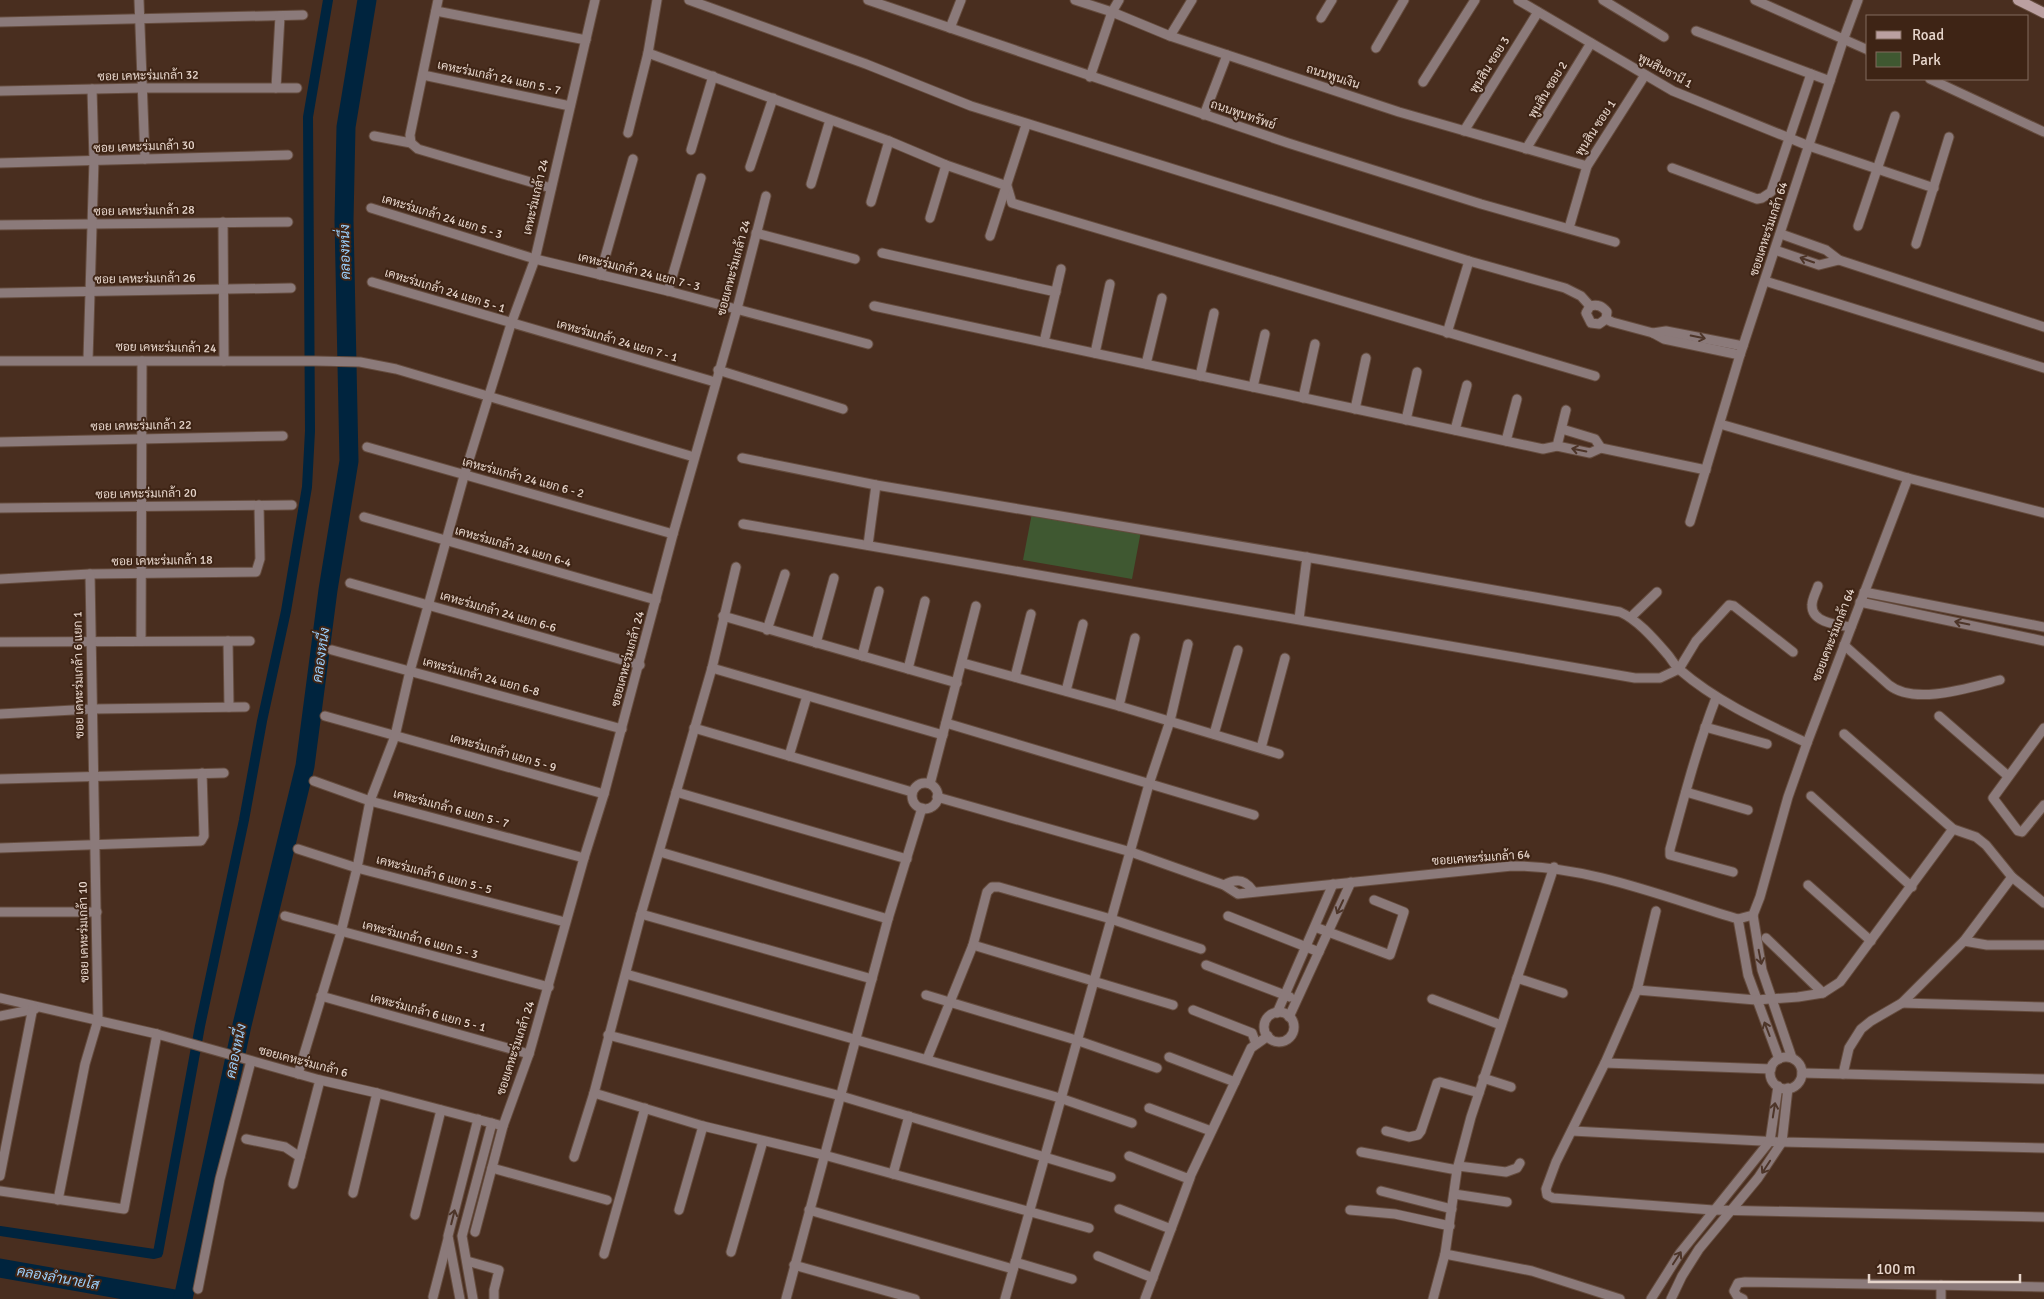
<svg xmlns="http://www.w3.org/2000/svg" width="2044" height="1299" viewBox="0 0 2044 1299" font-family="Signika,Sarabun,sans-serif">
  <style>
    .green { fill: #3f5831 }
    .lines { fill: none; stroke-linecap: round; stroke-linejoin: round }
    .canal { stroke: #00243e; stroke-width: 10 }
    .river { stroke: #00243e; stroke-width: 19 }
    .street-casing { stroke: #654c3e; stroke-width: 11 }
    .secondary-casing { stroke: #654c3e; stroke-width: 12 }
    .street { stroke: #8b7a7a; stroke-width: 9 }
    .secondary { stroke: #bba0a1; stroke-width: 10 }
    .oneway { stroke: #4d3529 }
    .labels { text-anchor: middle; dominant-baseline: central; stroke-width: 4; stroke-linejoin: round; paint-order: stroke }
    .street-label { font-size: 12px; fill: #e7d6cc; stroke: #3e2415 }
    .water-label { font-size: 14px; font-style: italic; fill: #9bcffb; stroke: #3e2415 }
  </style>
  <rect width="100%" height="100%" fill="#492e1f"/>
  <!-- green -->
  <polygon class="green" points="1032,513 1141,531 1132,579 1023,560"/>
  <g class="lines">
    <!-- canal -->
    <polyline class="canal" points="0,1231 154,1254 158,1253 200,1026 244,820 262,721 286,611 307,487 310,431 308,117 328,0"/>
    <!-- river -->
    <g class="river">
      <polyline points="0,1268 175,1299"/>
      <polyline points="183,1299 242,1025 305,766 328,590 349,461 344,220 346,127 367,0"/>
    </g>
    <!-- street casing -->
    <g class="street-casing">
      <g id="street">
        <polyline points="139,0 145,159"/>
        <path d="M 689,0 L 866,64 L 971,106 L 1469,261 L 1565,288 L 1581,296 L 1590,306 C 1598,304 1602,306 1607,312 L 1606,319 L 1612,322 L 1653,333 L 1664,339 L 1740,355"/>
        <polyline points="868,0 1288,143 1481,204 1615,242"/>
        <polyline points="1075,0 1112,12 1170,36 1399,112 1587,166"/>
        <polyline points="1518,0 1673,91 1809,146 1934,188"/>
        <polyline points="1603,0 1664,37"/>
        <polyline points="1755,0 1868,50"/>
        <polyline points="436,11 586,40"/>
        <polyline points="1321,18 1332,0"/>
        <polyline points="0,22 303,15"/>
        <polyline points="950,28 961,0"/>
        <polyline points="1696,31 1830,81"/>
        <polyline points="1170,36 1192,0"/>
        <polyline points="1376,48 1404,0"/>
        <polyline points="648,53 889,141 946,165 1007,186 1012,203 1595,376"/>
        <polyline points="423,75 570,106"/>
        <polyline points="1090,77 1112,12 1119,0"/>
        <polyline points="1930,79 2044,132"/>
        <polyline points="1423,82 1475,0"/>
        <polyline points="276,88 280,16"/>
        <polyline points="0,91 141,88 297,88"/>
        <polyline points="1204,115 1227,55"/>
        <polyline points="1464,131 1538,12"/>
        <polyline points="628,133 648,53 657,0"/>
        <polyline points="374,136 411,143"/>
        <polyline points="411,143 418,149 551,188"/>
        <polyline points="411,143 410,135 438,0"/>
        <polyline points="1526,149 1591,43"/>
        <polyline points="691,150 713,76"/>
        <polyline points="0,163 288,155"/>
        <polyline points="750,167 773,98"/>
        <polyline points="1672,168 1757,199 1762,198 1771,192 1811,74"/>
        <polyline points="811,184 830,120"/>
        <polyline points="871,202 889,141"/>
        <polyline points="371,208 535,259 668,291 868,344"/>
        <polyline points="930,218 946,165"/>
        <polyline points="223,222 224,361"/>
        <polyline points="0,225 288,222"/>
        <polyline points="1858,226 1895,116"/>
        <polyline points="1569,228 1587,166 1645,75"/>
        <polyline points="756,233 855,259"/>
        <polyline points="1781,234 1826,250 1839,260 2044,327"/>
        <polyline points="990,236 1026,125"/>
        <polyline points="1916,244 1949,137"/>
        <polyline points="1775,250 1819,265 1839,260"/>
        <polyline points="882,253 1056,292"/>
        <polyline points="600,275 633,159"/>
        <polyline points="1765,281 2044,368"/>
        <polyline points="372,282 715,382"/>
        <polyline points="668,291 701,178"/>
        <polyline points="0,293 291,288"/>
        <polyline points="874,306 1543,449 1557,446 1566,410"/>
        <polyline points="1590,306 1586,313 1591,323 1599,324 1606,319"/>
        <polyline points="1447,333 1469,261"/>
        <polyline points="1653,333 1666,331 1743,346"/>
        <polyline points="1044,342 1061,269"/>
        <polyline points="1095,353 1110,284"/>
        <polyline points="88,360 94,160 92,89"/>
        <polyline points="0,361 316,361 360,362 396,369 694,457"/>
        <polyline points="1146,364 1162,298"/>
        <polyline points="718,370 843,409"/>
        <polyline points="1200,376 1214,313"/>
        <polyline points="1253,387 1265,334"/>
        <polyline points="1303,398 1315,344"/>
        <polyline points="1355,409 1366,358"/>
        <polyline points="1406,420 1417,372"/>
        <polyline points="1720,424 1908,478 2044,513"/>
        <polyline points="1562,429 1595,439 1601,448"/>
        <polyline points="1455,430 1467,385"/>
        <polyline points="1506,441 1517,399"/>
        <polyline points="0,442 283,436"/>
        <polyline points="1557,446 1590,453 1601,448 1706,470"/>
        <polyline points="367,447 673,534"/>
        <path d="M 742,458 L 876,485 L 1323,560 L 1620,612 C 1638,620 1654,639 1668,655 C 1672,660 1675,666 1680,670 C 1717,702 1762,722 1807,743"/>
        <polyline points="0,508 292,505"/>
        <polyline points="364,517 656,600"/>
        <polyline points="1690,522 1740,355 1844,38 1858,0"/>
        <polyline points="743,524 1635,678 1660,678 1679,669 1696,641 1729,605 1734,606 1793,652"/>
        <polyline points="868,545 876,485"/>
        <polyline points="0,579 90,574 256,572 260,559 259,505"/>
        <polyline points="350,583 640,665"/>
        <path d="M 1818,586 C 1816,592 1812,599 1812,605 C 1811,623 1839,625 1851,627"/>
        <polyline points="1864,592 2044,627"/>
        <polyline points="1860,602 2044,641"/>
        <polyline points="723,616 957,683"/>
        <polyline points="1631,617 1657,592"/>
        <polyline points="1299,619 1307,557"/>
        <polyline points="767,630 785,574"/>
        <polyline points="141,641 142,361"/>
        <polyline points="228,641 229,707"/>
        <polyline points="0,642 250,641"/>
        <polyline points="816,643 834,578"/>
        <path d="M 1844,645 L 1889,685 C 1915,706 1971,687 2000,680"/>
        <polyline points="332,650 622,729"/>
        <polyline points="862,656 879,591"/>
        <polyline points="963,663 1119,706 1279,754"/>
        <polyline points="712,668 943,735"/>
        <polyline points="908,669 925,601"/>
        <polyline points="1015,677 1031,614"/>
        <polyline points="1066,691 1083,624"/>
        <path d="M 1716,698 C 1697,747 1684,798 1670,849 L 1670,855 L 1733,872"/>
        <polyline points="1119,706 1135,638"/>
        <polyline points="0,714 92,709 245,707"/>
        <polyline points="325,716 604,794"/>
        <polyline points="1939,716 2008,776"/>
        <polyline points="946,723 1254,815"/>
        <polyline points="1705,727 1767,744"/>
        <polyline points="694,728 912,792"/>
        <polyline points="2044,728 1993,798 2018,831 2022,832 2044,805"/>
        <polyline points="1214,734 1238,650"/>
        <polyline points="1844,734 1953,829 1976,837 1986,845 2012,877 2044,903"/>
        <polyline points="1261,748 1285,658"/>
        <polyline points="789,756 807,696"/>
        <polyline points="0,779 224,773"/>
        <polyline points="314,781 370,801 584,858"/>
        <circle cx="925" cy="796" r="13"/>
        <polyline points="930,784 976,606"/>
        <polyline points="676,792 907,859"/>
        <polyline points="1686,792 1748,810"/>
        <polyline points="1811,796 1912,887"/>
        <path d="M 937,797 L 1131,852 L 1224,885 L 1238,894 L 1512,866 C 1589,866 1664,897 1738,919 L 1753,915 L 1760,897 L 1788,797 L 1807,743 L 1908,478"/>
        <polyline points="0,848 201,841 204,836 202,773"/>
        <polyline points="298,849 357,868 565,922"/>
        <polyline points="660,852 888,919"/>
        <path d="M 1224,885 C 1236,878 1245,879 1253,891"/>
        <polyline points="1808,885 1871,941"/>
        <polyline points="1656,911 1637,990 1605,1063 1556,1162 1546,1189 1547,1195 1553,1198 1713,1210 2044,1217"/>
        <polyline points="0,912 97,912"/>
        <polyline points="641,914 872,979"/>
        <polyline points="1753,915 1762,970 1792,1058"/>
        <polyline points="285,916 549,987"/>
        <polyline points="1228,916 1319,952"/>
        <polyline points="1738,919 1748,975 1779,1059"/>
        <polyline points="1315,927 1390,955 1404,912 1374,900"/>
        <polyline points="1766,938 1823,993"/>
        <polyline points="1964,941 1987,945 2044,945"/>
        <polyline points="973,945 1173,1005"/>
        <polyline points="1206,965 1290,997"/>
        <polyline points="626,974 1060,1098 1132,1123"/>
        <polyline points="1517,978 1563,993"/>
        <polyline points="1637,990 1756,1000 1798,997 1823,993 1840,982 1953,829"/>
        <polyline points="926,995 1076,1040 1157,1068"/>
        <polyline points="321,996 529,1054"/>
        <polyline points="0,998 157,1034 320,1080 377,1093 503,1126"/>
        <polyline points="1432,999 1501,1025"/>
        <polyline points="1902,1003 2044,1007"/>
        <polyline points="1193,1010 1252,1033 1256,1044"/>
        <circle cx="1279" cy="1027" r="15"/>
        <polyline points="1277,1013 1333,884"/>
        <polyline points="0,1016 35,1009"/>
        <polyline points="1289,1017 1351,882"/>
        <polyline points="608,1035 841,1096 1111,1177"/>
        <polyline points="1169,1057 1235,1082"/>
        <circle cx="1786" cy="1073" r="16"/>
        <polyline points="927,1059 973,945 987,892 992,887 999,887 1111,919 1201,949"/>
        <polyline points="1605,1063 1771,1069"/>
        <polyline points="1802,1073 2044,1079"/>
        <polyline points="298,1074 341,932 357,868 370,801 395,736 410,671 464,476 511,324 535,259 595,0"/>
        <polyline points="1843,1074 1849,1048 1861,1029 1871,1021 1902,1003 1964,941 2012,877"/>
        <polyline points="1483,1078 1511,1087"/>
        <polyline points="594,1093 703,1126 824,1155 1089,1228"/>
        <polyline points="1149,1108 1211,1131"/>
        <polyline points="1386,1131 1409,1137 1418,1135 1421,1131 1437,1083 1440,1082 1479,1093"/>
        <polyline points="1572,1131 1782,1142 2044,1148"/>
        <polyline points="246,1139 285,1147 300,1157"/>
        <polyline points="1361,1152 1457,1170"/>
        <polyline points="1129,1156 1189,1179 1251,1048 1268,1036"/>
        <polyline points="574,1157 594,1093 641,914 712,668 736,567"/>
        <polyline points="1458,1166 1506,1172 1517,1168 1520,1163"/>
        <polyline points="492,1168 607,1200"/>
        <polyline points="893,1174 909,1116"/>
        <polyline points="0,1176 33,1007"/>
        <polyline points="293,1184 320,1080"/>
        <polyline points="0,1191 124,1209 157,1034"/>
        <polyline points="1381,1191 1452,1209"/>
        <polyline points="353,1193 377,1093"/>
        <polyline points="1454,1194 1507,1202"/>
        <polyline points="58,1200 85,1064 98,1020 90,574"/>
        <polyline points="1119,1209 1171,1229"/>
        <polyline points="679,1210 703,1126"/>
        <polyline points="809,1210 1013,1269"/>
        <polyline points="1350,1210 1395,1214 1450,1226"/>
        <polyline points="415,1215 441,1110"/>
        <polyline points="475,1232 503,1126 529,1054 584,858 604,794 673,534 737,309 766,196"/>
        <polyline points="731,1252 763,1141"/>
        <polyline points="604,1254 645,1108"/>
        <polyline points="1445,1254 1532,1271 1620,1299"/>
        <polyline points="1098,1256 1153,1278"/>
        <polyline points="467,1261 499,1270 494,1290 494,1299"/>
        <polyline points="1015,1262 1072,1279"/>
        <polyline points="794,1265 915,1299"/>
        <polyline points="198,1289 220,1179 251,1061"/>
        <polyline points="433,1297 448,1239"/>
        <polyline points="460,1299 448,1236 478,1119"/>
        <polyline points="473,1299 462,1236 492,1123"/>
        <polyline points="786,1299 888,919 922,808"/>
        <polyline points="1005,1299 1149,784 1170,721 1188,644"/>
        <polyline points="1145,1299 1190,1178"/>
        <polyline points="1433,1299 1445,1254 1457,1170 1471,1117 1554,867"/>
        <polyline points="1651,1299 1680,1253 1770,1141 1778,1086"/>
        <polyline points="1671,1299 1682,1276 1699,1249 1758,1178 1782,1142 1788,1088"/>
        <polyline points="1743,1299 1737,1296 1734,1291 1738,1283 1745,1282 2044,1287"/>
        <polyline points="1941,1299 1941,1285"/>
      </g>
    </g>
    <!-- secondary casing -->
    <g class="secondary-casing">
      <polyline id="secondary" points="2018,0 2044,13"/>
    </g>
    <!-- street -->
    <use href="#street" class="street"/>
    <!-- secondary -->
    <use href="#secondary" class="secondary"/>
  </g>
  <!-- one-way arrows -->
  <defs><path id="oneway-shaft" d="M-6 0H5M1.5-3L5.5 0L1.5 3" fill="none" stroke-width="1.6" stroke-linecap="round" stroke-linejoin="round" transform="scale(1.25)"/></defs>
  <g class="oneway">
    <use href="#oneway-shaft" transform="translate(1807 260) rotate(-161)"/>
    <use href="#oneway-shaft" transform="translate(1698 337) rotate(11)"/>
    <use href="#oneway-shaft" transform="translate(1579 450) rotate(-168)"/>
    <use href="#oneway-shaft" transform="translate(1962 623) rotate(-168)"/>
    <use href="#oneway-shaft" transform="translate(1340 907) rotate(115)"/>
    <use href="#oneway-shaft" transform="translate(1760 957) rotate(79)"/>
    <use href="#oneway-shaft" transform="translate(1767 1029) rotate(-111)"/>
    <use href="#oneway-shaft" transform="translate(1774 1110) rotate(-81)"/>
    <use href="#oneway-shaft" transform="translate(1766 1167) rotate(123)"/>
    <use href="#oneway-shaft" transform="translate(453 1217) rotate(-76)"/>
    <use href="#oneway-shaft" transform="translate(1677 1258) rotate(-57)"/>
  </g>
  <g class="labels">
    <!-- street labels -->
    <g class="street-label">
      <text transform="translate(1490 65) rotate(-58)">พูนสิน ซอย 3</text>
      <text transform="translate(1665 71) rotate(28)">พูนสินธานี 1</text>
      <text transform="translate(148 76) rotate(-1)">ซอย เคหะร่มเกล้า 32</text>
      <text transform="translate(1333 77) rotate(18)">ถนนพูนเงิน</text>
      <text transform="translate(499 78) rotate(12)">เคหะร่มเกล้า 24 แยก 5 - 7</text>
      <text transform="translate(1548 90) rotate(-59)">พูนสิน ซอย 2</text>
      <text transform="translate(1243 115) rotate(19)">ถนนพูนทรัพย์</text>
      <text transform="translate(1596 128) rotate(-57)">พูนสิน ซอย 1</text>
      <text transform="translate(144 147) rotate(-2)">ซอย เคหะร่มเกล้า 30</text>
      <text transform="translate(536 197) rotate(-77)">เคหะร่มเกล้า 24</text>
      <text transform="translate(144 211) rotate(-1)">ซอย เคหะร่มเกล้า 28</text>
      <text transform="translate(442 217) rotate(17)">เคหะร่มเกล้า 24 แยก 5 - 3</text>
      <text transform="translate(1769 229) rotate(-72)">ซอยเคหะร่มเกล้า 64</text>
      <text transform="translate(734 268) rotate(-75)">ซอยเคหะร่มเกล้า 24</text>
      <text transform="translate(639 272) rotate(14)">เคหะร่มเกล้า 24 แยก 7 - 3</text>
      <text transform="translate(145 279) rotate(-1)">ซอย เคหะร่มเกล้า 26</text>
      <text transform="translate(445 291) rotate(17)">เคหะร่มเกล้า 24 แยก 5 - 1</text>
      <text transform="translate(617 341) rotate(16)">เคหะร่มเกล้า 24 แยก 7 - 1</text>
      <text transform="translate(166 348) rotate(1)">ซอย เคหะร่มเกล้า 24</text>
      <text transform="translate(141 426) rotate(-1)">ซอย เคหะร่มเกล้า 22</text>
      <text transform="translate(523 478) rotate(15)">เคหะร่มเกล้า 24 แยก 6 - 2</text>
      <text transform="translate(146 494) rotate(-1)">ซอย เคหะร่มเกล้า 20</text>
      <text transform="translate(513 547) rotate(16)">เคหะร่มเกล้า 24 แยก 6-4</text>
      <text transform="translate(162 561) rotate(-1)">ซอย เคหะร่มเกล้า 18</text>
      <text transform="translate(498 612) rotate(16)">เคหะร่มเกล้า 24 แยก 6-6</text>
      <text transform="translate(1834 635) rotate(-69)">ซอยเคหะร่มเกล้า 64</text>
      <text transform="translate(628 659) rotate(-75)">ซอยเคหะร่มเกล้า 24</text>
      <text transform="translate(79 675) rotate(-91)">ซอย เคหะร่มเกล้า 6 แยก 1</text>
      <text transform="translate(481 677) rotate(15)">เคหะร่มเกล้า 24 แยก 6-8</text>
      <text transform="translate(503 753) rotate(16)">เคหะร่มเกล้า แยก 5 - 9</text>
      <text transform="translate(451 809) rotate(15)">เคหะร่มเกล้า 6 แยก 5 - 7</text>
      <text transform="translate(1481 858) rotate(-4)">ซอยเคหะร่มเกล้า 64</text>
      <text transform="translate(434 875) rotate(15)">เคหะร่มเกล้า 6 แยก 5 - 5</text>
      <text transform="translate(84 932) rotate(-91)">ซอย เคหะร่มเกล้า 10</text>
      <text transform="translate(420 940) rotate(15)">เคหะร่มเกล้า 6 แยก 5 - 3</text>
      <text transform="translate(428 1013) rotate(15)">เคหะร่มเกล้า 6 แยก 5 - 1</text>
      <text transform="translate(516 1048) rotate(-72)">ซอยเคหะร่มเกล้า 24</text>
      <text transform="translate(303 1062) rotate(15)">ซอยเคหะร่มเกล้า 6</text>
    </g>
    <!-- water labels -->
    <g class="water-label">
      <text transform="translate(345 252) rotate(-91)">คลองหนึ่ง</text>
      <text transform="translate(321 655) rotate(-82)">คลองหนึ่ง</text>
      <text transform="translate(236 1051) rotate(-78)">คลองหนึ่ง</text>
      <text transform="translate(58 1278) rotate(10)">คลองลำนายโส</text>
    </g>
  </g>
  <!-- legend -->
  <rect x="1866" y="15" width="162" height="65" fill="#3e2415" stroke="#826b5e"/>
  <rect x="1876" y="31" width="25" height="8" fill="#bba0a1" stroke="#826b5e"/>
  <text x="1912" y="40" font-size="15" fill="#e7d6cc">Road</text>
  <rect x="1876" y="52" width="25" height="15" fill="#3f5831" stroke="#826b5e"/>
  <text x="1912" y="65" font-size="15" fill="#e7d6cc">Park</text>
  <!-- scale -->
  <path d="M1869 1274v8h151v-8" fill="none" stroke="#e7d6cc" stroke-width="2.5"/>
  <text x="1876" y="1274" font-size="15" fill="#e7d6cc" stroke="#3e2415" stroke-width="4" paint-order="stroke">100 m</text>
</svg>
